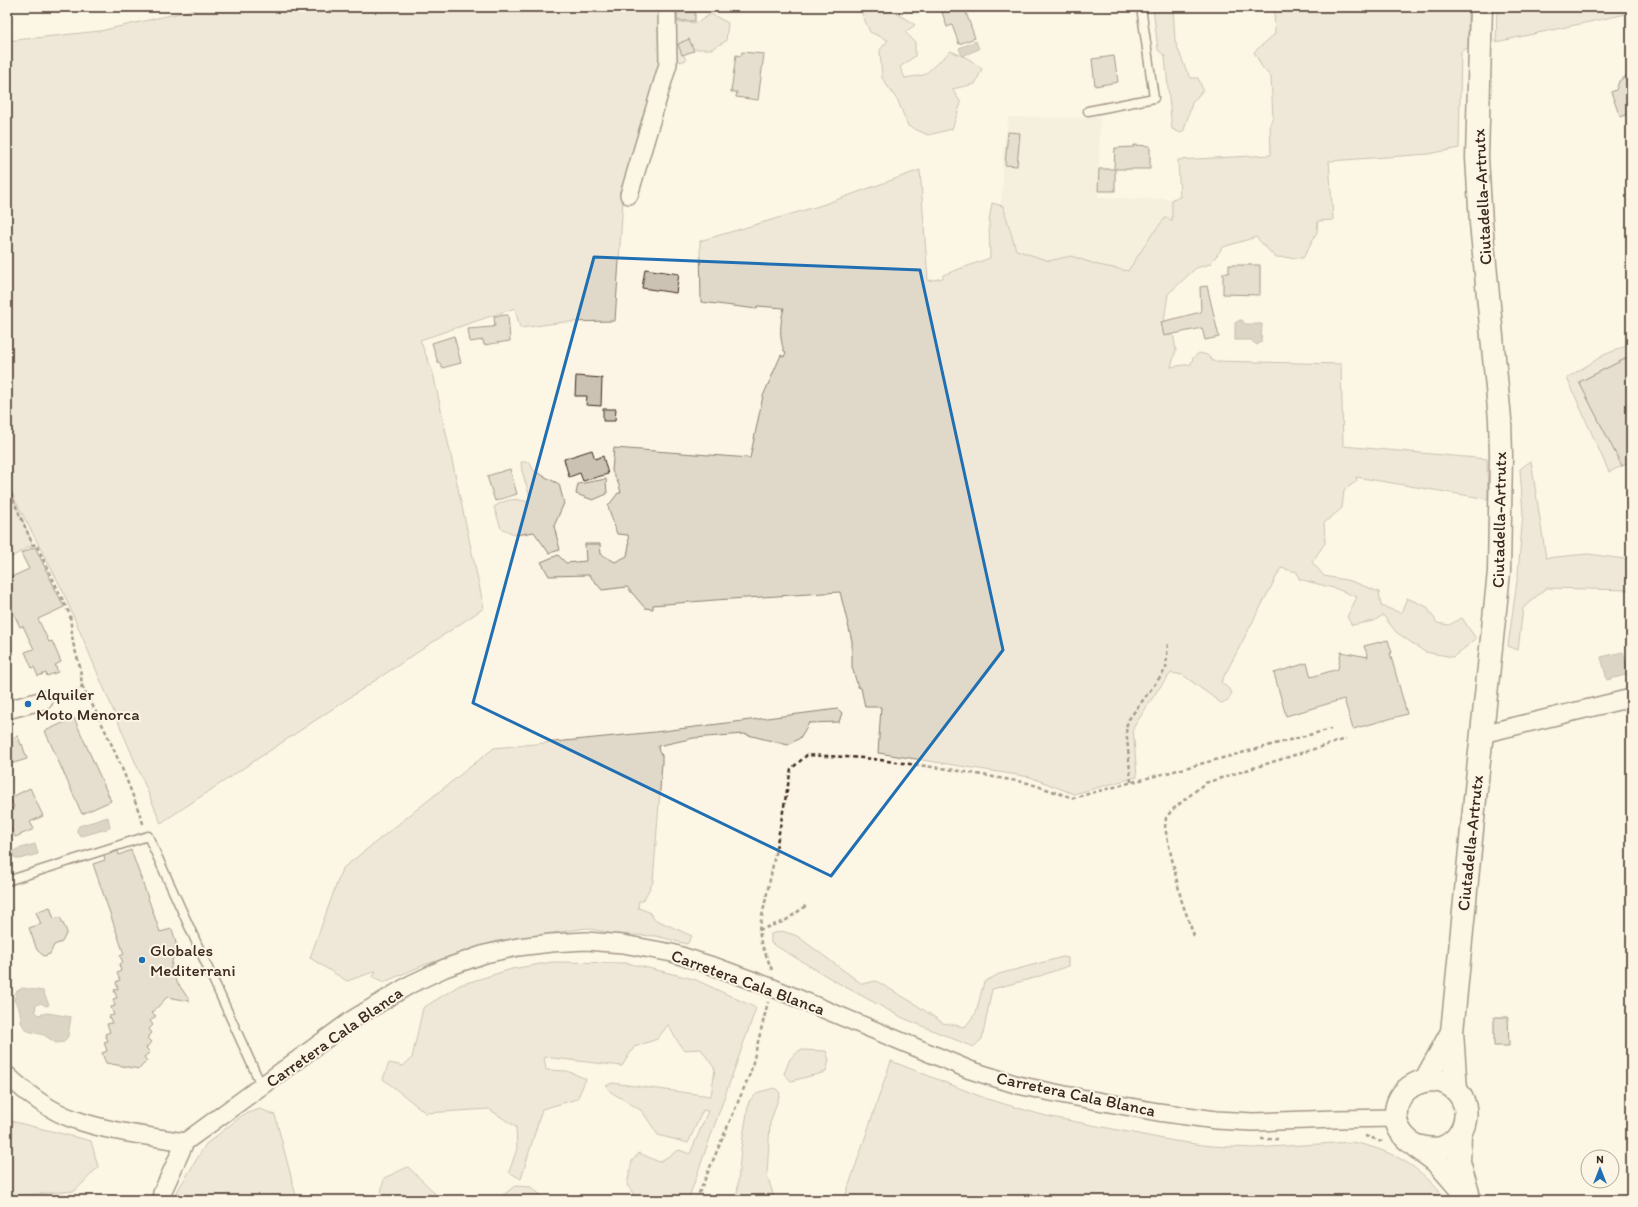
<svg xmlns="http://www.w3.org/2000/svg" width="1638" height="1207" viewBox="0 0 1638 1207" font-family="Itim,sans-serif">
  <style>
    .built { fill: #eee6d6 }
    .green { fill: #e0d8c8; stroke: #8e8173 }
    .water { fill: #b7ad9e; stroke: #85796b }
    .building { fill: #ccc2b3; stroke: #3b2a1e }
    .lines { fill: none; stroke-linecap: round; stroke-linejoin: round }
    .lane-casing { stroke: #3b2a1e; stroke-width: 11 }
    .street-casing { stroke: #3b2a1e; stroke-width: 20 }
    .secondary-casing { stroke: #3b2a1e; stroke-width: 25 }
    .path { stroke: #3b2a1e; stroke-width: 2.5; stroke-dasharray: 4 3; stroke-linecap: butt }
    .lane { stroke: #fcf5e5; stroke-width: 8 }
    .street { stroke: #fcf5e5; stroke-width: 17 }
    .secondary { stroke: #fcf5e5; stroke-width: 22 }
    .marked { fill: none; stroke: #1f6fb2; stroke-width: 3; stroke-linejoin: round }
    .poi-dot { fill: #1f6fb2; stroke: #fcf5e5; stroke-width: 1.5 }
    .labels { text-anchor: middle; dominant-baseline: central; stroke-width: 4; stroke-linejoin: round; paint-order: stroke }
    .street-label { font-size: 17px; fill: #3b2a1e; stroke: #fcf5e5 }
    .poi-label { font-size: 17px; fill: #3b2a1e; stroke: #fcf5e5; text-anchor: start }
  </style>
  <rect width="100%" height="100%" fill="#fcf5e5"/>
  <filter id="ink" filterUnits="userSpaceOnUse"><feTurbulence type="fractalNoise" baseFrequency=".025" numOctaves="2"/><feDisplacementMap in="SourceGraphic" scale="8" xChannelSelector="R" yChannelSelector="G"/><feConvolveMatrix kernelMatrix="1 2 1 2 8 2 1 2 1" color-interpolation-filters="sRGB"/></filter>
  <g filter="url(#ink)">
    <!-- built -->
    <polygon class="built" points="1009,117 1100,118 1098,198 1172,199 1172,229 1147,287 1002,265 998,236 1003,182 1002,168 1003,152"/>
    <!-- green -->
    <g class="green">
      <polygon points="206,7 658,7 659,67 627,183 619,192 623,200 615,321 564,322 520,328 515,308 420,340 433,373 484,608 161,823 62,589 14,498 7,478 7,41 100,31"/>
      <path d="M 864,7 C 890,7 893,11 915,25 L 905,32 L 915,42 L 915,56 L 900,67 L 905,78 L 924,75 L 951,51 L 969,59 L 982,69 L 975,84 L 952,89 L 961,103 L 952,129 L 928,135 L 908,126 L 898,101 L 882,78 L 880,50 L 888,40 L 870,32 L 862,14 Z"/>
      <polygon points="1153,7 1173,7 1175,41 1186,70 1191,78 1198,78 1203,90 1192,103 1184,130 1181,133 1172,129 1165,56 1158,50"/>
      <path d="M 1271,7 L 1468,7 L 1468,48 L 1461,51 L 1459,148 L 1429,154 L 1329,161 L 1333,220 L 1318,221 L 1317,232 L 1303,258 L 1275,257 L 1256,237 L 1223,247 L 1210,264 L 1196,268 L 1168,294 L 1164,321 L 1161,322 L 1164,336 L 1173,334 L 1176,350 L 1171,367 L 1191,364 L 1193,358 L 1199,353 L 1207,355 L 1213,361 L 1341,364 L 1343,446 L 1487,459 L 1488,499 L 1356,477 L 1357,481 L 1344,490 L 1342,508 L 1324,523 L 1325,543 L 1312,562 L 1324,576 L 1351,581 L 1379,592 L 1381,606 L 1401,613 L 1407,598 L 1427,607 L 1437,623 L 1449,625 L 1462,618 L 1476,639 L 1453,657 L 1425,652 L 1396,632 L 1383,615 L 1374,621 L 1352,625 L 1347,617 L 1357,597 L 1337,589 L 1299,579 L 1297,572 L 1281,568 L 1221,682 L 1232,692 L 1228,701 L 1221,703 L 1183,675 L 1171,673 L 1157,691 L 1133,728 L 1137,777 L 1074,794 L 1030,777 L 878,753 L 881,707 L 865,707 L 861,688 L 858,687 L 852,667 L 852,641 L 840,592 L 715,600 L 653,605 L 653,609 L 645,608 L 627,587 L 602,590 L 589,575 L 549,576 L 541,562 L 558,555 L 566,563 L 586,561 L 585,544 L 600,544 L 601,554 L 615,562 L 627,556 L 629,545 L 628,535 L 617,534 L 608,506 L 618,493 L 621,493 L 619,485 L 612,471 L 614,448 L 750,458 L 763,396 L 781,355 L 784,357 L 786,352 L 784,351 C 779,336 780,323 784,308 L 757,306 L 757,309 L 701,302 L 700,241 L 822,205 L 920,170 L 928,281 L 943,278 L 943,275 L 990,258 L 989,221 L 992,203 L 1003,206 L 1016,250 L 1049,261 L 1071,256 L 1098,265 L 1128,271 L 1153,233 L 1166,217 L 1172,221 L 1172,199 L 1180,197 L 1178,160 L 1271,155 L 1270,124 L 1273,118 L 1271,77 L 1262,67 L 1254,52 L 1275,34 L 1274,9 Z"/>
      <polygon points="1497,7 1631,7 1631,13 1496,42"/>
      <polygon points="711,14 728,23 726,41 711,49 694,49 682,41 683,54 686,60 680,62 672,54 670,36 677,23 686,22 697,23"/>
      <polygon points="1631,344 1631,363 1628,357 1579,382 1622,466 1609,472 1567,378 1604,355"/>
      <polygon points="1531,461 1546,558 1588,554 1631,560 1631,590 1546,588 1523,608 1518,650 1508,646 1518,574 1523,514 1520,469"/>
      <path d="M 521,462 L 529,462 L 534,471 L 559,484 L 564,503 L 554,526 L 560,550 L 549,553 L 534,532 L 516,535 L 501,528 L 494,507 C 505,500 514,497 527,502 L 530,497 L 522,471 Z"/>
      <polygon points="606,479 607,494 593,500 576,494 578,484"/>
      <polygon points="7,484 30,537 32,547 28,547 7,560"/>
      <polygon points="838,709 842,713 839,722 809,723 800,738 788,745 744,734 694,738 658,746 659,752 662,755 662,763 653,882 643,901 639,901 638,908 649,912 654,919 692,936 687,944 656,936 614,934 587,928 497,941 424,965 384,982 373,977 376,971 347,981 310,958 342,869 494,748 655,732"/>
      <polygon points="782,931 797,936 862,984 876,981 912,1002 943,1023 965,1027 976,1013 984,982 999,974 1063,957 1068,958 1068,966 1034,978 992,989 982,1039 973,1047 903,1018 840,984 771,943 771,934"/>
      <polygon points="552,962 627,963 694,979 756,1008 688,1200 638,1200 627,1185 632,1161 639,1153 659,1162 679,1150 690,1154 708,1111 703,1110 688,1143 658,1135 642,1111 611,1092 606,1086 612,1083 711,1096 715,1069 701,1049 683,1050 668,1025 657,1039 634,1047 622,1066 544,1057 546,1070 567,1071 586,1079 577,1099 542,1109 521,1179 509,1172 517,1149 516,1127 489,1109 426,1113 383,1079 389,1063 403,1066 412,1058 423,1008 460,985 512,969"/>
      <polygon points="800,1050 826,1051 829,1060 826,1072 791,1081 784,1074 790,1059"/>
      <path d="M 891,1061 L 987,1099 L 1011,1106 L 1046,1116 L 1174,1141 L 1210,1146 L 1254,1148 L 1352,1142 C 1392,1150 1422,1167 1446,1200 L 844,1200 Z"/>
      <polygon points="775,1088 780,1093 770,1123 767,1175 775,1200 738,1200 737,1194 741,1149 749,1101 759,1092"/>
      <polygon points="260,1109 275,1115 297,1200 172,1200 206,1144 243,1115"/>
      <polygon points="7,1120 91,1141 98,1167 75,1191 7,1196"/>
      <polygon points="408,1167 432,1190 439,1200 380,1200 384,1178"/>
      <polygon points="515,1186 531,1187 546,1200 502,1200 502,1196"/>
    </g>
    <!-- water -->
    <g class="water">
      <polygon points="976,41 979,49 962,56 959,48"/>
      <polygon points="1240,320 1242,320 1245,324 1262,324 1261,342 1257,345 1253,342 1252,340 1235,340 1235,323"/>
      <polygon points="1623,652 1629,674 1607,680 1601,657"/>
      <polygon points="108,817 110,828 82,836 77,833 77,830 79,826"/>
      <polygon points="35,844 38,854 19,859 14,857 13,852 17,849"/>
      <polygon points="22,988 43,991 49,1005 46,1006 41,1003 36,1005 35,1011 39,1015 47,1013 71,1017 68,1036 64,1042 56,1043 44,1035 28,1031 25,1029 21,1022 20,1011 14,1000 16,992"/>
    </g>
    <!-- building -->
    <g class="building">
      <rect x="677" y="7" width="18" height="14"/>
      <polygon points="957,7 964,7 975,38 959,44 952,25 947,27 942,12"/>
      <polygon points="689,39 694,51 682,55 678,44"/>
      <polygon points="742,52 764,54 758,100 736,97 737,92 731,92 736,55 741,56"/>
      <polygon points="1114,56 1118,82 1095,86 1092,59"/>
      <polygon points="1631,73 1631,113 1620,117 1611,92 1616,90 1619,81"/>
      <polygon points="1008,132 1020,133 1017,166 1005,165"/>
      <polygon points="1134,145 1150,146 1150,169 1115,169 1115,191 1098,191 1099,169 1114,169 1115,148 1134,147"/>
      <polygon points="1229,265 1260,265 1260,295 1223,294 1223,273 1229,273"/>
      <polygon points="645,269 679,274 676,293 642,288"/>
      <polygon points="1207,286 1219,337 1205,340 1202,328 1164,336 1161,322 1201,312 1200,287"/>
      <polygon points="508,315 510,341 484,345 483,340 470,342 468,329 492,327 495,326 494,316"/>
      <polygon points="454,336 461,363 442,368 440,363 438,363 432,343"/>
      <polygon points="1631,356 1631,433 1626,436 1631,446 1631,461 1622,466 1579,382"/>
      <polygon points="576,376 602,378 601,406 586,405 587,396 575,396"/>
      <polygon points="603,409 616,409 615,421 603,421"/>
      <polygon points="592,450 595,459 603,456 608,474 583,481 580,473 569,477 564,459"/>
      <polygon points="510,469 517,494 495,501 487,476"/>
      <polygon points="35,547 64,607 38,619 49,642 52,641 61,662 55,665 58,672 47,676 46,673 38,676 34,667 32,668 25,652 34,649 23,626 20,627 7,599 7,579 29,569 21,553"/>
      <polygon points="1388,640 1392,653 1390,653 1407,714 1353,729 1344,699 1286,716 1274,673 1307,663 1311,677 1338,669 1341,652 1368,657 1364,646"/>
      <polygon points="74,718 111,801 82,814 45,731"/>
      <polygon points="18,736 21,745 22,744 27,759 7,765 7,739"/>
      <polygon points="30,788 43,816 30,822 34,829 15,837 7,820 7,811 14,807 10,798"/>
      <polygon points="131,850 160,932 172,929 176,943 170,972 190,1001 167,997 152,1013 156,1016 150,1021 153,1025 149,1029 152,1033 147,1038 151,1042 146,1048 150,1052 144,1057 147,1061 139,1069 106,1063 102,1053 107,1051 104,1042 108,1041 105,1034 110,1032 107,1024 112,1023 109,1016 114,1015 111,1007 115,1006 113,999 117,998 114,990 118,989 116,982 120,980 117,973 121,971 119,964 123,962 120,956 124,954 93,864 105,860 104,856 118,851 119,855"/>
      <polygon points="50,907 54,919 60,917 67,932 62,942 54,945 50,954 44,956 37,950 29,928 41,924 36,912"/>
      <polygon points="1494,1017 1508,1017 1509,1046 1494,1046"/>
    </g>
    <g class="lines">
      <!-- lane casing -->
      <g class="lane-casing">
        <g id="lane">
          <polyline points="1088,111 1154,98 1141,7"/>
          <polyline points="7,881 148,836 262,1087"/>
        </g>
      </g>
      <!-- street casing -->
      <g class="street-casing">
        <g id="street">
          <polyline points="629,195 668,64 667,7"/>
          <polyline points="7,710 44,700"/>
          <polyline points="1482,734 1631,698"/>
          <path d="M 7,1075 C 26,1093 48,1110 73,1119 C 109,1132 148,1136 185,1142 L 353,1019 L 411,984 L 445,968 L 485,954 L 518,947 L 551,943 L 586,941 L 623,944 L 672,953 L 716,967 L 773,988 L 970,1070 L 1018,1085 L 1065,1095 L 1158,1112 L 1216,1120 L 1253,1122 L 1336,1119 L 1396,1118"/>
          <polyline points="161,1200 162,1193 185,1142"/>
        </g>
      </g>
      <!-- secondary casing -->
      <g class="secondary-casing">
        <g id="secondary">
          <polyline points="1426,1079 1452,1032"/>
          <polyline points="1456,1090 1452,1032 1475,799 1499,572 1501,455 1500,419 1481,223 1477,158 1481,7"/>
          <polyline points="1460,1134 1459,1162 1468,1193"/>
          <path d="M 1417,1146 C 1425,1148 1432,1150 1441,1148 C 1467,1140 1475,1104 1452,1087 C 1429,1070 1393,1087 1396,1118 C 1398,1141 1425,1150 1440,1165 C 1450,1176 1460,1188 1470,1200"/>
        </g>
      </g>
      <!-- path -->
      <g class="path">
        <polyline points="7,486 33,545 36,544 70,615 73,643 80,667 82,686 80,689 59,697"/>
        <path d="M 82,686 C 107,730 127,778 144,826"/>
        <polyline points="1131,782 1126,727 1129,719 1166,669 1168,642"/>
        <polyline points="759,930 785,921 807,905"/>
        <polyline points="1194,936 1181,899 1165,828 1166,818 1172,810 1205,783 1346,739"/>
        <polyline points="772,970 761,943 759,930 771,875 791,769 807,755 865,758 948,769 1028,783 1073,798 1331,729"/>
        <polyline points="1365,1136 1385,1142"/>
        <polyline points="1261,1139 1278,1139"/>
        <polyline points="696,1200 750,1074 768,1002"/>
      </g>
      <!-- lane -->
      <use href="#lane" class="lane"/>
      <!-- street -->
      <use href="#street" class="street"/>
      <!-- secondary -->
      <use href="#secondary" class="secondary"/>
    </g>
  </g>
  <!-- marked area -->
  <path d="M0 0H1638V1207H0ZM 594,257 L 920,270 L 1003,650 L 831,876 L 473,703 Z" fill="#fcf5e5" fill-opacity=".55" fill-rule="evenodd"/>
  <path class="marked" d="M 594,257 L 920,270 L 1003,650 L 831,876 L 473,703 Z"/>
  <!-- markers -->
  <g class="poi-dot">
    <circle cx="28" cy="704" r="4"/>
    <circle cx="142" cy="960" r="4"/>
  </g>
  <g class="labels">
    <!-- street labels -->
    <g class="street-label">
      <text transform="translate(1482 197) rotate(-93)">Ciutadella-Artrutx</text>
      <text transform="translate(1499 520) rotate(-89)">Ciutadella-Artrutx</text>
      <text transform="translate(1470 843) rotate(-84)">Ciutadella-Artrutx</text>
      <text transform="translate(748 982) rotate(20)">Carretera Cala Blanca</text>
      <text transform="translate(334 1037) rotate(-35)">Carretera Cala Blanca</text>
      <text transform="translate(1076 1094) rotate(12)">Carretera Cala Blanca</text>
    </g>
    <!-- poi labels -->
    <g class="poi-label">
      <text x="36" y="694">Alquiler<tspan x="36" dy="20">Moto Menorca</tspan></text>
      <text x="150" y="950">Globales<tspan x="150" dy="20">Mediterrani</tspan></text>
    </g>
  </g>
  <!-- margin -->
  <rect width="1638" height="1207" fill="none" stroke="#fcf5e5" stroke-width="24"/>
  <rect x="12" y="12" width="1614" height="1183" fill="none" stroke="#3b2a1e" stroke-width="1.5" filter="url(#ink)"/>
  <!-- north arrow -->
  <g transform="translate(1600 1169)"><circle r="19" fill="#fcf5e5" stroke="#afa495"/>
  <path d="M0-3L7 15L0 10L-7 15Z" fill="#1f6fb2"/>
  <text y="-6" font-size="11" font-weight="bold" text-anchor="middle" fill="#3b2a1e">N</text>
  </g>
</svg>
